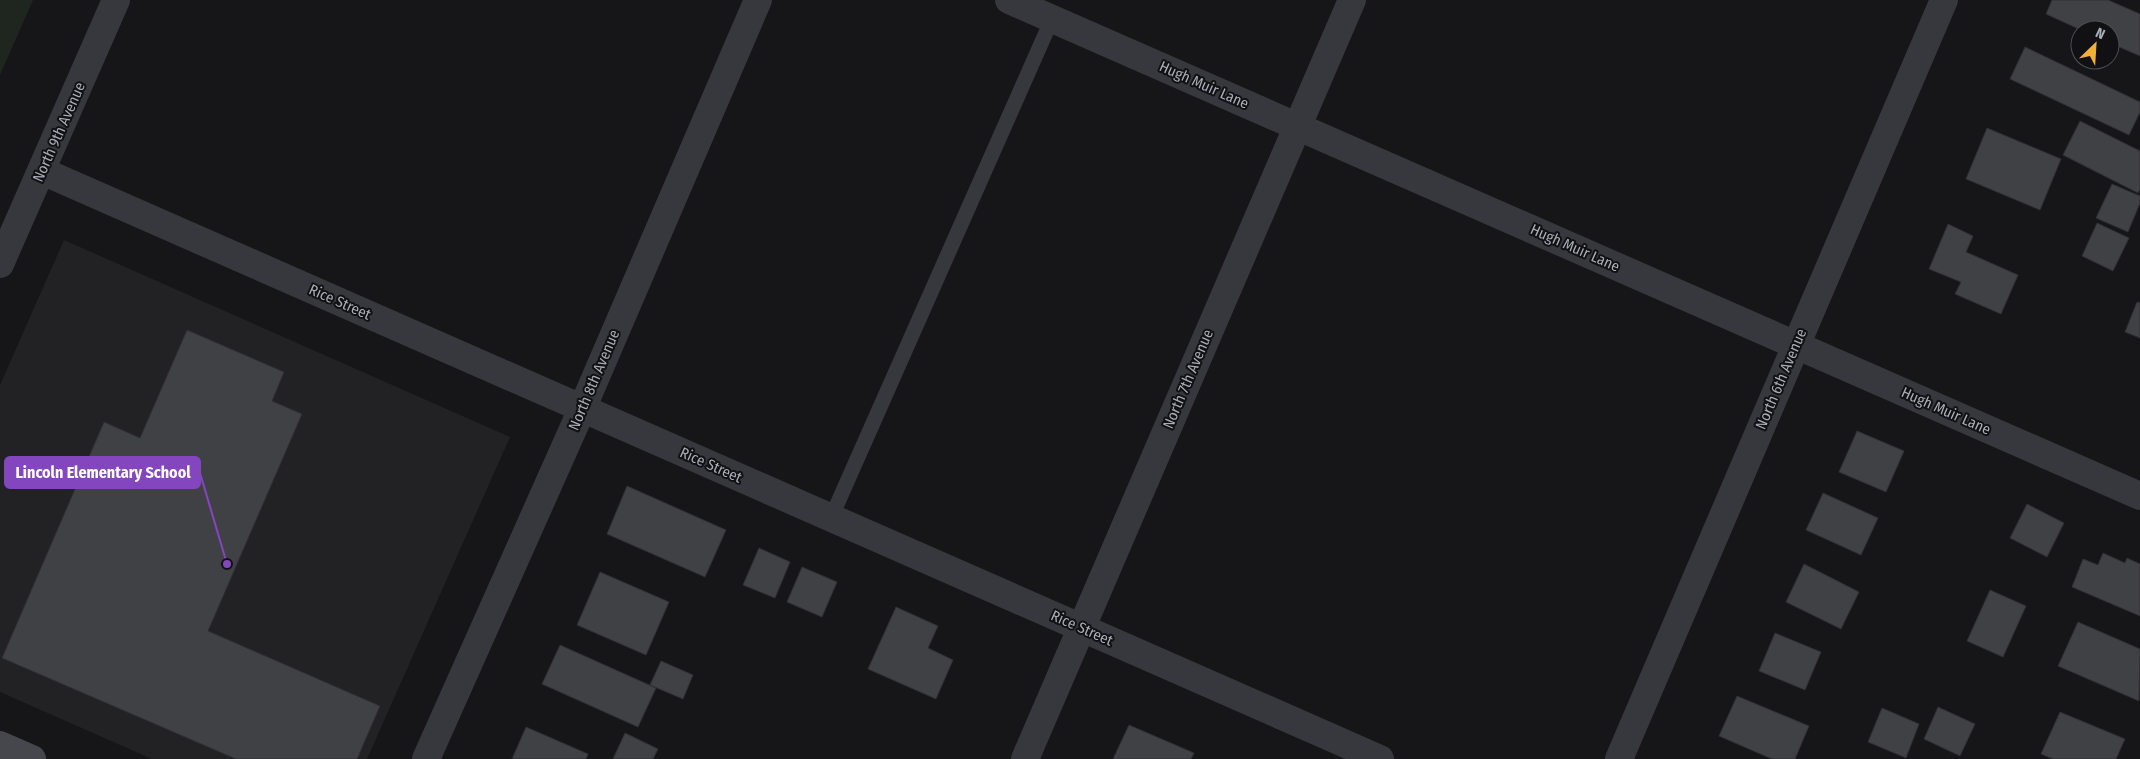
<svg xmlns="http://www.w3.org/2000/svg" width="2140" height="759" viewBox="0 0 2140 759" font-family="'Fira Sans Condensed',sans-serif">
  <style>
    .built { fill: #222225 }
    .green { fill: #1e261f }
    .building { fill: #404145; stroke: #303034 }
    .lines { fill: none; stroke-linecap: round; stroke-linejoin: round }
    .service { stroke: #37383d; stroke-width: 15 }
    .minor { stroke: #37383d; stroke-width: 28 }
    .tertiary { stroke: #37383d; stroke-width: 28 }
    .secondary { stroke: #45474d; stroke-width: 28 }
    .labels { text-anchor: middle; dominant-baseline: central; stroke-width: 4; stroke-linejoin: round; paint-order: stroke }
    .street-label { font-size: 15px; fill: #a8adb8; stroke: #111113 }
    .leader { fill: none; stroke: #8446be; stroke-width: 2 }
    .callout-dot { fill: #8446be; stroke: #111113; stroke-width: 2 }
    .callout { fill: #8446be; stroke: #8446be; stroke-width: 2 }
    .callout-label { font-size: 16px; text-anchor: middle; font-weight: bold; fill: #fff }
  </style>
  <rect width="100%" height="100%" fill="#161618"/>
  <!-- built -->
  <polygon class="built" points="64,240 510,437 367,759 152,759 0,692 0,385"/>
  <!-- green -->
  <polygon class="green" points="0,0 33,0 0,75"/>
  <!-- building -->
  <g class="building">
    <polygon points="2052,0 2108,0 2140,14 2140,56 2110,43 2110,30 2081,30 2046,14"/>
    <polygon points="2025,47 2140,102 2140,112 2129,135 2010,79"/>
    <polygon points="2080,121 2140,151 2140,189 2138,193 2063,155"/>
    <polygon points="1987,128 2061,159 2040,210 1966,179"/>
    <polygon points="2112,184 2140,196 2140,203 2128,232 2096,218"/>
    <polygon points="2097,223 2129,238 2113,271 2082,256"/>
    <polygon points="1948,224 1973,236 1966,252 2018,275 2001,314 1955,294 1961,282 1929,269"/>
    <polygon points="2137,302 2140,303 2140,338 2125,332"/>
    <polygon points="187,330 284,372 272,401 302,414 208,631 380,706 357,759 236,759 2,658 104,422 140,438"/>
    <polygon points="1857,431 1904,451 1886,492 1839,472"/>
    <polygon points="627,486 726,530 705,577 607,534"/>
    <polygon points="1823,493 1878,518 1861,555 1806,530"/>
    <polygon points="2027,504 2064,523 2047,557 2010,538"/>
    <polygon points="759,548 790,562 775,598 743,585"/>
    <polygon points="2103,553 2125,563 2127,558 2140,564 2140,616 2072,587 2083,559 2098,565"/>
    <polygon points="1804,564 1859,592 1841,629 1786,602"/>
    <polygon points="802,567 837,582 822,617 787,602"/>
    <polygon points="600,572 669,602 646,655 577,625"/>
    <polygon points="1990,590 2026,606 2003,657 1967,641"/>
    <polygon points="896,607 938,626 928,648 953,660 936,699 868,669"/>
    <polygon points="2078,622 2140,649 2139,701 2058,666"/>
    <polygon points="1775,633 1821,652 1805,690 1759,671"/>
    <polygon points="560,645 656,688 638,727 542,684"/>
    <polygon points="661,661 693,675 683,699 650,685"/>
    <polygon points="1737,696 1809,726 1795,759 1772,759 1719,736"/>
    <polygon points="1938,707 1975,724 1960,756 1924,739"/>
    <polygon points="1882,708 1919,724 1906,758 1868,742"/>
    <polygon points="2060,712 2125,739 2116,759 2053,759 2041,754"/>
    <polygon points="1129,725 1194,753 1191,759 1113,759"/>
    <polygon points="526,727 588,754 586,759 512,759"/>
    <polygon points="625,733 658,749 653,759 613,759"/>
  </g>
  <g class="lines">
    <!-- service -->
    <polyline class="service" points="831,518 1052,19"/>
    <!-- minor -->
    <g class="minor">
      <polyline points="1009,0 2140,496"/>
      <polyline points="42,171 1380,759"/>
      <polyline points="426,759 582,409 758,0"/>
      <polyline points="1025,759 1352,0"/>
      <polyline points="1619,759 1944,0"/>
    </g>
    <!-- tertiary -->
    <polyline class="tertiary" points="0,264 116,0"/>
    <!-- secondary -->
    <polyline class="secondary" points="0,745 32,759"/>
  </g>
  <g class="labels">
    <!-- street labels -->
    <g class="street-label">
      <text transform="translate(1204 85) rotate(24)">Hugh Muir Lane</text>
      <text transform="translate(59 132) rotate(-66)">North 9th Avenue</text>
      <text transform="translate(1575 248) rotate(24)">Hugh Muir Lane</text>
      <text transform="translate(340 302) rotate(24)">Rice Street</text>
      <text transform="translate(1188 379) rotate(-67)">North 7th Avenue</text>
      <text transform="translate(1781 379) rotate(-67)">North 6th Avenue</text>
      <text transform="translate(594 380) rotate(-67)">North 8th Avenue</text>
      <text transform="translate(1946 411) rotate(24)">Hugh Muir Lane</text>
      <text transform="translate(711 465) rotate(24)">Rice Street</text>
      <text transform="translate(1082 628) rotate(24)">Rice Street</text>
    </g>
  </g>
  <!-- callouts -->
  <path class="leader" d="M227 564L200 473"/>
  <circle class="callout-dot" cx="227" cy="564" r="5"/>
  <rect class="callout" x="5" y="457" width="195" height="31" rx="5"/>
  <g class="callout-label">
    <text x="103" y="478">Lincoln Elementary School</text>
  </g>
  <!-- north arrow -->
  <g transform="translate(2095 45) rotate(25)"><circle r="24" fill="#111113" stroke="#4d4f55"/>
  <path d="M0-4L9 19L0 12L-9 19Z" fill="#f2b134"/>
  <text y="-8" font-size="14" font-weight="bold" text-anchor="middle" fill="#a8adb8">N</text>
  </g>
</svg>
